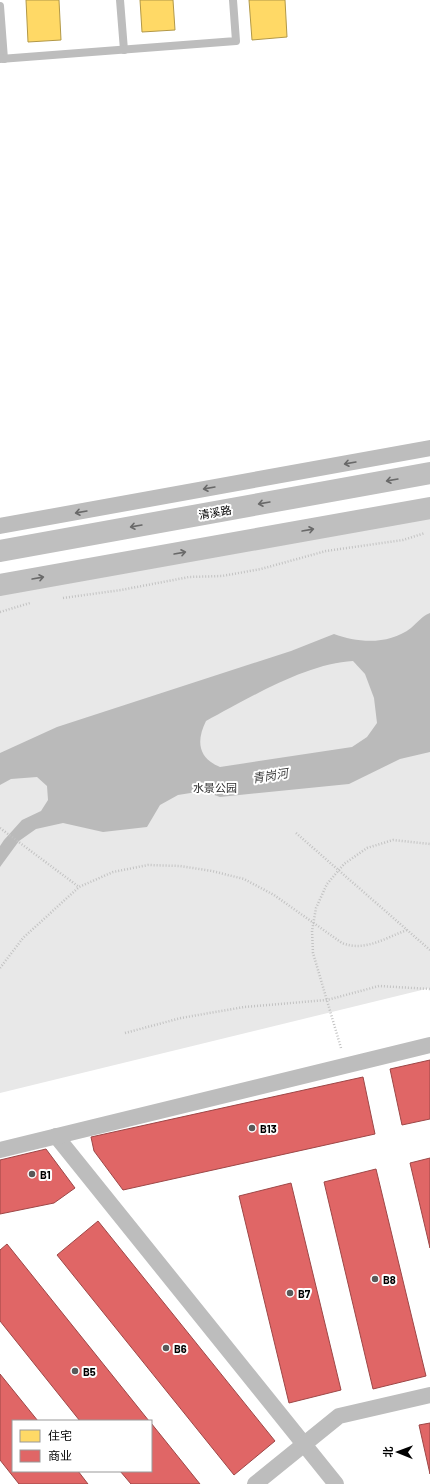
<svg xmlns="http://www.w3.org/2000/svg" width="430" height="1484" viewBox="0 0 430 1484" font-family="Barlow,'Noto Sans SC',sans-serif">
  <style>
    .green { fill: #e8e8e8 }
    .water { fill: #bababa; fill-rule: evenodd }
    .homes { fill: #ffd966; stroke: #b29847 }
    .shops { fill: #e06666; stroke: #9d4747 }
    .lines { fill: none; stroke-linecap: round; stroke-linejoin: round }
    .path { stroke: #c2c2c2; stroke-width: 2.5; stroke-dasharray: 1 2; stroke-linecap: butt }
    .lane { stroke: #bdbdbd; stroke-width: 8 }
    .street { stroke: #bdbdbd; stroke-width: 16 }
    .secondary { stroke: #bfbfbf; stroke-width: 22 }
    .oneway { stroke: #686868 }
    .oneway2 { stroke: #696969 }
    .poi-dot { fill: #595959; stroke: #fff; stroke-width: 1.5 }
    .labels { text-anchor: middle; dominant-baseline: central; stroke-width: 4; stroke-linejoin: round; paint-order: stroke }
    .street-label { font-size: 11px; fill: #000; stroke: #fff }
    .park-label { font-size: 11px; fill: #2c2c2c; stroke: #fff }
    .poi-label { font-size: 11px; font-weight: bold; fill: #000; stroke: #fff; text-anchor: start }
    .water-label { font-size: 12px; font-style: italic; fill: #3d3d3d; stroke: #fff }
  </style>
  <rect width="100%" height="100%" fill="#fff"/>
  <!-- green -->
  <polygon class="green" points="430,508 430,988 0,1093 0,585"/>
  <!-- water -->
  <path class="water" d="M 430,613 L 430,752 L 400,759 L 349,784 L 220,797 L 203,791 L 178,795 L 160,805 L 147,827 L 103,832 L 63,823 L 36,829 L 19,841 L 0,867 L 0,846 L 4,840 L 22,820 L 41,811 L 48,800 L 47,786 L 37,777 L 11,779 L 0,785 L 0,753 L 57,727 L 291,651 L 334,634 C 358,643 389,645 411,628 C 418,622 422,616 430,613 ZM 353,661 L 365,674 L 374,698 L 377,723 L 367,737 L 352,747 L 220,767 C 198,758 196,741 206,721 C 247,699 307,663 353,661 Z"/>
  <!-- homes -->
  <g class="homes">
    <polygon points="26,0 59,0 61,40 28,42"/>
    <polygon points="140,0 173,0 175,30 142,32"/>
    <polygon points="249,0 285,0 287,37 252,40"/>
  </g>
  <!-- shops -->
  <g class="shops">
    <polygon points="430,1060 430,1119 402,1125 390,1069"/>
    <polygon points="363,1077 375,1134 123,1190 94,1151 91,1137"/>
    <polygon points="46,1149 75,1188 54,1203 0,1214 0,1160"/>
    <polygon points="430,1158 430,1248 410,1163"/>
    <polygon points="376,1169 426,1376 373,1389 324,1182"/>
    <polygon points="291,1183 341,1390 289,1403 239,1196"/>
    <polygon points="98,1221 275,1441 234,1475 57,1255"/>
    <polygon points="7,1244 149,1421 80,1421 0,1321 0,1250"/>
    <polygon points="0,1374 38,1421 13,1421 13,1471 78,1471 88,1484 19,1484 0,1460"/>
    <polygon points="151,1423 200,1484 131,1484 120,1471 151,1471"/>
    <polygon points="430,1423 430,1474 419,1425"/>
  </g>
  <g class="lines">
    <!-- path -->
    <g class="path">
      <polyline points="63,598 121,590 189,577 222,576 261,569 326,551 403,540 425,533"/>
      <polyline points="0,612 30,603"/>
      <polyline points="0,828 79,887"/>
      <polyline points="296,833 430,950"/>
      <path d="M 0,968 L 23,938 L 79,887 L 113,872 L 148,865 L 180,866 L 212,871 L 244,879 L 274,895 L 342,943 C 365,952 385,938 407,930"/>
      <polyline points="125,1033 181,1018 244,1007 327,1000 379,986 430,989"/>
      <polyline points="341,1048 313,953 312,931 316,908 327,884 344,864 367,848 393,840 430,844"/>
    </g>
    <!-- lane -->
    <g class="lane">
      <polyline points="120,0 124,50"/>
      <polyline points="0,6 4,59"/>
      <polyline points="0,59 236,41 233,0"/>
    </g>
    <!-- street -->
    <g class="street">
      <polyline points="0,526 430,448"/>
      <polyline points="56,1136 336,1484"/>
      <polyline points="0,1150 430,1045"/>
      <polyline points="255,1484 339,1416 430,1395"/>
    </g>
    <!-- secondary -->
    <g class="secondary">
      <polyline points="0,551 430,473"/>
      <polyline points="0,585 430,508"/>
    </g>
  </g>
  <!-- one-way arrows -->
  <defs><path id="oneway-shaft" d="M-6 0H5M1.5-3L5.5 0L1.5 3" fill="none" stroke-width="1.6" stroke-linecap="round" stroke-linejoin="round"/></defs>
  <g class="oneway">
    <use href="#oneway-shaft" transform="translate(350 463) rotate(170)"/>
    <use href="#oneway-shaft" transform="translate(209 488) rotate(170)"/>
    <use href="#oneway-shaft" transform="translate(81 512) rotate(170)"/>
  </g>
  <g class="oneway2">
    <use href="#oneway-shaft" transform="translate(392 480) rotate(170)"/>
    <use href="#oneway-shaft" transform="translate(264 503) rotate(170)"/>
    <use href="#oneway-shaft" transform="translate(136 526) rotate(170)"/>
    <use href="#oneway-shaft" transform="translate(308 530) rotate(-10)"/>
    <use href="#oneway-shaft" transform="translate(180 553) rotate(-10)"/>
    <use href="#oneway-shaft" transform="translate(38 578) rotate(-10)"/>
  </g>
  <!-- markers -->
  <g class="poi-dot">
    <circle cx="252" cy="1128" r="4"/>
    <circle cx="32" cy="1174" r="4"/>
    <circle cx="375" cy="1279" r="4"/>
    <circle cx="290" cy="1293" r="4"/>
    <circle cx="166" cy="1348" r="4"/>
    <circle cx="75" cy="1371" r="4"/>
  </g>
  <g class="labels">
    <!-- street labels -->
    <g class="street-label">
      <text transform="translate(215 512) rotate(-10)">清溪路</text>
    </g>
    <!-- park labels -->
    <g class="park-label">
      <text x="215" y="787">水景公园</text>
    </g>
    <!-- poi labels -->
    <g class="poi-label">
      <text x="260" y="1128">B13</text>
      <text x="40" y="1174">B1</text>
      <text x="383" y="1279">B8</text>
      <text x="298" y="1293">B7</text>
      <text x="174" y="1348">B6</text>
      <text x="83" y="1371">B5</text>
    </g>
    <!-- water labels -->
    <g class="water-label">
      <text transform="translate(270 775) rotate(-9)">青岗河</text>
    </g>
  </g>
  <!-- legend -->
  <rect x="12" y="1420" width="140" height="52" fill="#ffffff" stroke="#999999"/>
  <rect x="20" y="1430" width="20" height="12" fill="#ffd966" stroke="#999999"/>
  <text x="48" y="1440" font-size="12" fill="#000000">住宅</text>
  <rect x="20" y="1450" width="20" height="12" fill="#e06666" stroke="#999999"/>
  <text x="48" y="1460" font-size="12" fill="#000000">商业</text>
  <!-- north arrow -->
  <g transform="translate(398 1452) rotate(271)" stroke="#ffffff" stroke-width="3" paint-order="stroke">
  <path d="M0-3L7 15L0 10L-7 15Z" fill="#000000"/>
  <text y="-6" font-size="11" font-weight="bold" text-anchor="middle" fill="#000000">北</text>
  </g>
</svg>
